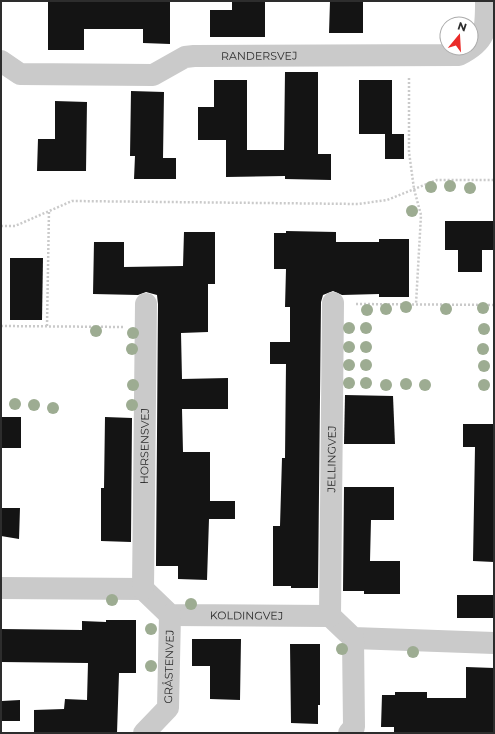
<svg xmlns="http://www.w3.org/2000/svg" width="495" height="734" viewBox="0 0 495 734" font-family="Montserrat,sans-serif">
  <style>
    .building { fill: #141414 }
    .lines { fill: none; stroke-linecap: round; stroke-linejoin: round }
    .path { stroke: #cacaca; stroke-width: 2.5; stroke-dasharray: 2 2; stroke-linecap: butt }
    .minor { stroke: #cacaca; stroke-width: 22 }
    .tree { fill: #9dac92 }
    .labels { text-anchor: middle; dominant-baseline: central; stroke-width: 4; stroke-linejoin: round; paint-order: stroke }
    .street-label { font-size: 11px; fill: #2d2d2d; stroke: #fff }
  </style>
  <rect width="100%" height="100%" fill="#fff"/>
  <!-- building -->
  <g class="building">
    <polygon points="48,1 170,1 170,44 143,43 143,29 84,29 84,50 48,50"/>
    <polygon points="232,1 265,1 265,37 210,37 210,10 232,10"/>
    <polygon points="330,1 363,1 363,33 329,33"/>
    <polygon points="285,72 318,72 318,154 331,154 331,180 285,179 285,176 226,177 226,140 198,140 198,107 214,107 214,80 247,80 247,150 284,150"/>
    <polygon points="359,80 392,80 392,134 404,134 404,159 385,159 385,134 359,134"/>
    <polygon points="131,91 164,92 163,158 176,158 176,179 134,179 135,156 130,156"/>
    <polygon points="55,101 87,102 86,171 37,171 38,139 55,139"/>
    <polygon points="445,221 494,221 494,250 482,250 482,272 458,272 458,250 445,250"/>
    <polygon points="286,231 336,232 336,242 379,242 379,239 409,239 409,297 379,297 379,294 342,295 333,291 323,295 321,302 318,588 291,588 291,586 273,586 273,526 280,526 282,458 285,458 286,364 270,364 270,342 290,342 290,307 285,307 286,269 274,269 274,233 286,233"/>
    <polygon points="184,232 215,232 215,284 208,284 208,332 181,333 182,379 228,378 228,409 182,409 183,452 210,452 210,501 235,501 235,519 209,519 207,580 178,579 178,566 156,566 158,304 157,295 146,292 138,295 93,294 94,242 124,242 124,267 183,266"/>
    <polygon points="10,258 43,258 42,320 10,320"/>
    <polygon points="345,395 393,396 395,444 344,444"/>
    <rect x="1" y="417" width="20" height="31"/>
    <polygon points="105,417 132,418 131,542 101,541 101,488 104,488"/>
    <polygon points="463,424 494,424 494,562 473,561 475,447 463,447"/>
    <polygon points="344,487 394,487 394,520 371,520 370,561 400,561 400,594 364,594 364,591 343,591"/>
    <polygon points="1,508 20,508 19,539 1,536"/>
    <rect x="457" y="595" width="37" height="23"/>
    <polygon points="106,620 136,620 136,673 119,673 117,733 34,733 34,710 64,709 65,699 87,700 88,663 1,662 1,629 82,630 82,621 106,622"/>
    <polygon points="192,639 241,639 240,700 210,699 210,666 192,666"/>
    <polygon points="290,644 320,644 320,705 318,705 318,724 291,723"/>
    <polygon points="466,667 494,668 494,733 394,733 394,727 381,727 382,695 395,695 395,692 427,692 427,698 466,698"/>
    <polygon points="20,700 20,721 2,721 2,701"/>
  </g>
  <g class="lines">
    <!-- path -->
    <g class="path">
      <polyline points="409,78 409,152 414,189 421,215 416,304"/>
      <polyline points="1,226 15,226 72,201 358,204 387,200 437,180 494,180"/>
      <polyline points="356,304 494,305"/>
      <polyline points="1,326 124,327"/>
      <polyline points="47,326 49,210"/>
    </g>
    <!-- minor -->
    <g class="minor">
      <path id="s1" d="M 1,61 L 20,74 L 153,75 L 185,57 L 194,56 L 459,55 C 487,41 486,30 486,1"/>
      <path id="s2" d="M 1,588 L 143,589 L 170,615 L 330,616 L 353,638 L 494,643"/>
      <path id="s3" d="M 143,589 L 146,304"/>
      <path id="s4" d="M 330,616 L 333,303"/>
      <path id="s5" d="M 144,733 L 168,708 L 170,615"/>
      <polyline points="349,733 354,727 353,638"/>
    </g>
  </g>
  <!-- trees -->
  <g class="tree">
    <circle cx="450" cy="186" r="6"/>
    <circle cx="431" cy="187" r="6"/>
    <circle cx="470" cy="188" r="6"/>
    <circle cx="412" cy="211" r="6"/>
    <circle cx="406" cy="307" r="6"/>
    <circle cx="483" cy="308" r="6"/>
    <circle cx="386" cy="309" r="6"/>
    <circle cx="446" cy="309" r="6"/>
    <circle cx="367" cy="310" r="6"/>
    <circle cx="349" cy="328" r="6"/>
    <circle cx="366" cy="328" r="6"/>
    <circle cx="484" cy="329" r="6"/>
    <circle cx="96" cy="331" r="6"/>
    <circle cx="133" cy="333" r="6"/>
    <circle cx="349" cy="347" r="6"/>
    <circle cx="366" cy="347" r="6"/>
    <circle cx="132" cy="349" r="6"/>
    <circle cx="483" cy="349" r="6"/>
    <circle cx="349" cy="365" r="6"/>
    <circle cx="366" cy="365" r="6"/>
    <circle cx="484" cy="366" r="6"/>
    <circle cx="349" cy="383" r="6"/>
    <circle cx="366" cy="383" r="6"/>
    <circle cx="406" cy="384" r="6"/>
    <circle cx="133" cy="385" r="6"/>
    <circle cx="386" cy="385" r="6"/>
    <circle cx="425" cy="385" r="6"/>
    <circle cx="484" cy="385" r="6"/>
    <circle cx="15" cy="404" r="6"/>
    <circle cx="34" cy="405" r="6"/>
    <circle cx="132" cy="405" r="6"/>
    <circle cx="53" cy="408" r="6"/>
    <circle cx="112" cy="600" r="6"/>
    <circle cx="191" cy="604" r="6"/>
    <circle cx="151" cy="629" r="6"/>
    <circle cx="342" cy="649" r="6"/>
    <circle cx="413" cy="652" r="6"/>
    <circle cx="151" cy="666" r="6"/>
  </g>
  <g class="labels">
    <!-- street labels -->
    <g class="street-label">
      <text stroke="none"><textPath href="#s1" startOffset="267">RANDERSVEJ</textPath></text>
      <text stroke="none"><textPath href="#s3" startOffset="143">HORSENSVEJ</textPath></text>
      <text stroke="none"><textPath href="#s4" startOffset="157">JELLINGVEJ</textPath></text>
      <text stroke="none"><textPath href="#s2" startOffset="256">KOLDINGVEJ</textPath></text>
      <text stroke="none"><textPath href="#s5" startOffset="76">GRÅSTENVEJ</textPath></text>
    </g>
  </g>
  <!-- border -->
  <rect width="495" height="734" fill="none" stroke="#2d2d2d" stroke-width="4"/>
  <!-- north arrow -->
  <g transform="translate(459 36) rotate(18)"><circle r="19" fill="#ffffff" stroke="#ababab"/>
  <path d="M0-3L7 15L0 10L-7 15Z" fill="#ea2b29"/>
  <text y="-6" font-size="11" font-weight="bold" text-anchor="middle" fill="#2d2d2d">N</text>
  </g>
</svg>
